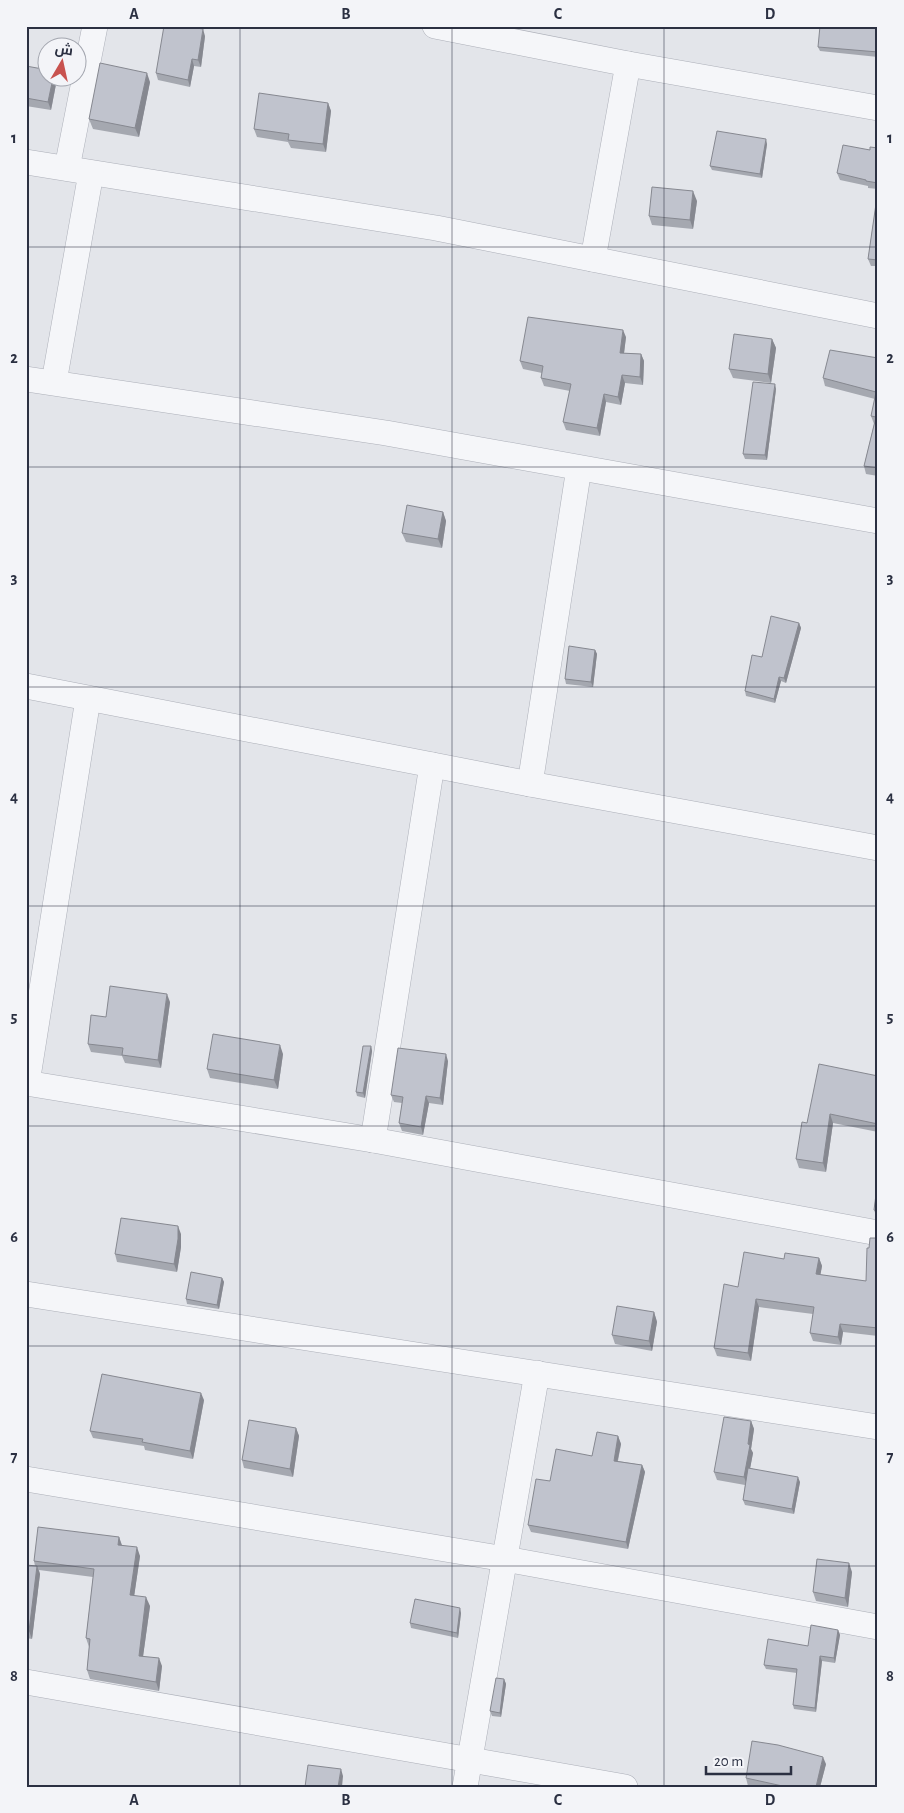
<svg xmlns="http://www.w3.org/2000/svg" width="904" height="1813" viewBox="0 0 904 1813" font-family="'Alegreya Sans',Cairo,sans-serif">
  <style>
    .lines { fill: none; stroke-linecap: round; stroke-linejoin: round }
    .street-casing { stroke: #acafb8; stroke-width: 26 }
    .street { stroke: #f5f6f9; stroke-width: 25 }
    .wall { fill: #a5a8b0 }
    .shaded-wall { fill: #868890 }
    .building { fill: #c0c3cd; stroke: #868890 }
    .grid { fill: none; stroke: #2b3042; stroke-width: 1; stroke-opacity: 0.55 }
    .neatline { fill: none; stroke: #2b3042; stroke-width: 2 }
    .grid-label { font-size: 16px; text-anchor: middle; font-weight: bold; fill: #2b3042 }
  </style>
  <rect width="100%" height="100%" fill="#e3e5ea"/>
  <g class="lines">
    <!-- street casing -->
    <g class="street-casing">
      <g id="street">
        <polyline points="435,26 628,64 878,108"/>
        <polyline points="26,162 436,228 878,316"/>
        <polyline points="67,168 95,26"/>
        <polyline points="593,259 628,64"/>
        <polyline points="26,379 386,433 878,521"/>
        <polyline points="54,382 91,173"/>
        <polyline points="26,686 530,784 878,848"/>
        <polyline points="530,784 579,468"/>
        <polyline points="26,1083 373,1140 878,1233"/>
        <polyline points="27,1083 88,699"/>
        <polyline points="373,1140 432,765"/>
        <polyline points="26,1294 878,1427"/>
        <polyline points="26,1479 505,1559 878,1627"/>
        <polyline points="26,1682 625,1787"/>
        <polyline points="465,1787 537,1373"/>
      </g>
    </g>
    <!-- street -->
    <use href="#street" class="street"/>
  </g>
  <!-- wall -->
  <g class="wall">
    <polygon points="878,26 878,57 820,51 818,47"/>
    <polygon points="205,36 201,67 194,66 190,87 158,80 156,73"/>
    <polygon points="26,66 57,79 51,110 26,106"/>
    <polygon points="150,82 139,137 93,129 89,119"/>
    <polygon points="328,103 331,111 326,152 291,148 288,142 257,137 254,129"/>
    <polygon points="767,144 762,178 712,170 710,166"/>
    <polygon points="878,148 878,189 868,188 868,186 840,180 837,173 870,150"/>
    <polygon points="878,190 878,266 871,266 868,259"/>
    <polygon points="697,201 693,229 652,225 649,216"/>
    <polygon points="626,337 624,353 641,354 644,361 643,385 625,383 621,405 606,402 600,436 566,430 563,422 570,391 544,386 541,378 542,373 523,369 520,361"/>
    <polygon points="772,339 776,348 771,383 733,378 729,369"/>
    <polygon points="878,358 878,476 866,474 864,466 874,424 871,416 875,399 825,386 823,378"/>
    <polygon points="776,389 767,460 745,459 743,454"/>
    <polygon points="443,512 446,521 442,548 406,542 402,533"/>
    <polygon points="799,623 801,628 786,683 781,681 775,703 746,696 745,691 762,657"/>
    <polygon points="595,650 597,654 593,687 566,684 565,679"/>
    <polygon points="170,1002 161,1068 125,1063 122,1056 91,1052 88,1044 106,1017"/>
    <polygon points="371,1046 372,1051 365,1098 357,1096 356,1092"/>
    <polygon points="283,1054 278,1089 210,1078 207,1069"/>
    <polygon points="448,1061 443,1105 429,1103 423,1135 402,1131 399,1123 402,1103 394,1102 391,1095"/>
    <polygon points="878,1076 878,1132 833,1123 826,1172 799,1168 796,1159 807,1123"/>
    <polygon points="878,1179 878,1219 877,1218 874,1210"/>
    <polygon points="181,1234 181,1247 177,1272 117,1262 115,1254"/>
    <polygon points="878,1238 878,1336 843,1332 841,1345 813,1341 810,1333 813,1314 759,1307 751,1361 717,1356 714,1348 738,1287 784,1259 819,1258 822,1266 820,1275 866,1281 869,1248"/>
    <polygon points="222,1278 224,1282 219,1309 187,1304 186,1299"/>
    <polygon points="654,1312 657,1322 652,1351 615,1344 612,1335"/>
    <polygon points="204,1400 193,1459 145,1450 144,1446 93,1438 90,1431"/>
    <polygon points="751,1421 754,1429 751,1449 753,1453 750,1468 800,1482 794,1514 745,1505 743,1500 745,1485 717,1480 714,1472"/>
    <polygon points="296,1428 299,1436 293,1477 244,1468 242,1460"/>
    <polygon points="618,1436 621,1444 618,1461 642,1465 645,1472 628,1549 531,1532 528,1525 550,1481 592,1456"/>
    <polygon points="119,1537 122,1545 140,1556 134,1596 150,1606 143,1656 162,1666 159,1691 90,1679 87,1670 89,1647 86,1638 93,1577 39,1570 40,1574 32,1639 26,1638 26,1565 35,1566 34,1561"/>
    <polygon points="852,1572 848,1607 816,1601 813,1592"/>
    <polygon points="461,1613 458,1638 411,1628 410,1623"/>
    <polygon points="838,1630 840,1635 835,1663 822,1661 816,1712 794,1709 793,1705 797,1673 766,1669 764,1665 808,1646"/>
    <polygon points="504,1679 506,1684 501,1717 492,1716 490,1711"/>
    <polygon points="826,1764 820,1787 753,1787 748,1786 746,1778"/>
  </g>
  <!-- shaded-wall -->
  <g class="shaded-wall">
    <polygon points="203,29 205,36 201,67 198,60"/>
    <polygon points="192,59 194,66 190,87 188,80"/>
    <polygon points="147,73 150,82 139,137 135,128"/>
    <polygon points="53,78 56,78 57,79 51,110 48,102"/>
    <polygon points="328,103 331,111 326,152 323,144"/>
    <polygon points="766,139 767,144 762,178 760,174"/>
    <polygon points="693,191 697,201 693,229 690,220"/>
    <polygon points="623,330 626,337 623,361 620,353"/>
    <polygon points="772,339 776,348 771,383 768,374"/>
    <polygon points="641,354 644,361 643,385 640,377"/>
    <polygon points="622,375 625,383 621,405 618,397"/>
    <polygon points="775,384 776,389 767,460 765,455"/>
    <polygon points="604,394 606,402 600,436 597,428"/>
    <polygon points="443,512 446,521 442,548 438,539"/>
    <polygon points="799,623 801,628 786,683 784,678"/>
    <polygon points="595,650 597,654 593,687 591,682"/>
    <polygon points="779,677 781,681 775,703 774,699"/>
    <polygon points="167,994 170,1002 161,1068 158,1060"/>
    <polygon points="280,1045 283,1054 278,1089 274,1080"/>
    <polygon points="371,1046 372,1051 365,1098 363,1093"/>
    <polygon points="446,1054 448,1061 443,1105 440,1098"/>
    <polygon points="426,1096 429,1103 423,1135 421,1127"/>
    <polygon points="830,1114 833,1123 826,1172 823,1163"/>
    <polygon points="178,1226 181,1234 181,1247 177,1272 174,1264"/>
    <polygon points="819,1258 822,1266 819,1283 816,1274"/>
    <polygon points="222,1278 224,1282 219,1309 217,1305"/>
    <polygon points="756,1299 759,1307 751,1361 748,1353"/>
    <polygon points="654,1312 657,1322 652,1351 649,1341"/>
    <polygon points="840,1324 843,1332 841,1345 838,1337"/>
    <polygon points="201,1393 204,1400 193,1459 190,1451"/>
    <polygon points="751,1421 754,1429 751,1449 753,1453 747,1485 744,1477"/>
    <polygon points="296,1428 299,1436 293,1477 290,1469"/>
    <polygon points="618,1436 621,1444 616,1468 614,1461"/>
    <polygon points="642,1465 645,1472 628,1549 626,1542"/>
    <polygon points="798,1477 800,1482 794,1514 792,1509"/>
    <polygon points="119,1537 122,1546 118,1545"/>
    <polygon points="137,1547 140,1556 133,1604 130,1595"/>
    <polygon points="849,1563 852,1572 848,1607 845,1598"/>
    <polygon points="37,1566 40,1574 32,1639 29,1631"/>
    <polygon points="146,1597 150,1606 142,1664 139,1656"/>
    <polygon points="460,1608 461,1613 458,1638 457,1633"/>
    <polygon points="838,1630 840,1635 835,1663 834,1658"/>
    <polygon points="820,1656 822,1661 816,1712 815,1708"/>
    <polygon points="159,1658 162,1666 159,1691 156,1682"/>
    <polygon points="504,1679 506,1684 501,1717 500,1713"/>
    <polygon points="823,1757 826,1764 820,1787 816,1787"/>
    <polygon points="341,1769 343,1776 342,1787 338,1787"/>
  </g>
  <!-- building -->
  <g class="building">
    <polygon points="164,26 183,26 203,29 198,60 192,59 188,80 156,73"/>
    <polygon points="820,26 878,26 878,52 818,47"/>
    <polygon points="100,63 147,73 135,128 89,119"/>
    <polygon points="26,66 48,70 48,78 53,78 48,102 26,98"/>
    <polygon points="259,93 328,103 323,144 288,140 289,134 254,129"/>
    <polygon points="717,131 766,139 760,174 710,166"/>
    <polygon points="843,145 870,150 870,147 878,148 878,183 866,181 866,180 837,173"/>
    <polygon points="652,187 693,191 690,220 649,216"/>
    <polygon points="878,190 878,260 868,259"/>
    <polygon points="528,317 623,330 620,353 641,354 640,377 622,375 618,397 604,394 597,428 563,422 571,384 541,378 543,366 520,361"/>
    <polygon points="734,334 772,339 768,374 729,369"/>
    <polygon points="830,350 878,358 878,468 864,466 876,417 871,416 876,392 823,378"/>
    <polygon points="753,382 775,384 765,455 743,454"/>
    <polygon points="407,505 443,512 438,539 402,533"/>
    <polygon points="771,616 799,623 784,678 779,677 774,699 745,691 752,655 762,657"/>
    <polygon points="569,646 595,650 591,682 565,679"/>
    <polygon points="110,986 167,994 158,1060 122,1055 123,1048 88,1044 91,1015 106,1017"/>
    <polygon points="213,1034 280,1045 274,1080 207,1069"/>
    <polygon points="363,1046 371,1046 363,1093 356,1092"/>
    <polygon points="398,1048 446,1054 440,1098 426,1096 421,1127 399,1123 403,1097 391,1095"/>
    <polygon points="819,1064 878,1076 878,1124 830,1114 823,1163 796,1159 802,1122 807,1123"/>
    <polygon points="878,1179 878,1211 874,1210"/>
    <polygon points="121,1218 178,1226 178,1239 174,1264 115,1254"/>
    <polygon points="870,1238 878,1238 878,1328 840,1324 838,1337 810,1333 814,1307 756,1299 748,1353 714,1348 724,1284 738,1287 744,1252 784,1259 785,1253 819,1258 816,1274 866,1281 867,1248 869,1248"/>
    <polygon points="191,1272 222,1278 217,1305 186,1299"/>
    <polygon points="617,1306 654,1312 649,1341 612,1335"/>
    <polygon points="102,1374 201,1393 190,1451 142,1442 143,1439 90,1431"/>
    <polygon points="724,1417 751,1421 748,1444 750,1445 744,1477 714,1472"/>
    <polygon points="249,1420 296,1428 290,1469 242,1460"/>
    <polygon points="597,1432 618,1436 614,1461 642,1465 626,1542 528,1525 536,1479 550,1481 556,1449 592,1456"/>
    <polygon points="748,1468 798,1477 792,1509 743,1500"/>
    <polygon points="38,1527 119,1537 118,1545 137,1547 130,1595 146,1597 139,1656 159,1658 156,1682 87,1670 90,1639 86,1638 94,1569 34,1561"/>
    <polygon points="817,1559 849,1563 845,1598 813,1592"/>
    <polygon points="26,1565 37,1566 29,1631 26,1630"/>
    <polygon points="415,1599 460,1608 457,1633 410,1623"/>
    <polygon points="811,1625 838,1630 834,1658 820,1656 815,1708 793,1705 797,1669 764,1665 768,1639 808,1646"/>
    <polygon points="496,1678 504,1679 500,1713 490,1711"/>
    <polygon points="752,1741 778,1745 823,1757 816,1787 787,1787 746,1778"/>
    <polygon points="308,1765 341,1769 338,1787 305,1787"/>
  </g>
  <!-- grid -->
  <path class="grid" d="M 240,26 L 240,1787M 452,26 L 452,1787M 664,26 L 664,1787M 26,247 L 878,247M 26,467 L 878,467M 26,687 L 878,687M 26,906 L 878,906M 26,1126 L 878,1126M 26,1346 L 878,1346M 26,1566 L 878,1566"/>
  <!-- border -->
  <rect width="904" height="1813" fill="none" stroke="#f3f4f8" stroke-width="55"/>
  <!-- north arrow -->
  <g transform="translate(62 62) rotate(9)"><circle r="24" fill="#f3f4f8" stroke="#a3a6af"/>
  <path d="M0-4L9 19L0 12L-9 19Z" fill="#c8524f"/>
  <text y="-8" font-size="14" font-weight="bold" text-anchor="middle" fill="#2b3042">ش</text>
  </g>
  <!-- scale -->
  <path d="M706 1766v8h85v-8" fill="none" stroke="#2b3042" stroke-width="2.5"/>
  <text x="714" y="1766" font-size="15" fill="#2b3042" stroke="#f3f4f8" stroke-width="4" paint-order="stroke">20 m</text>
  <rect x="28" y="28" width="848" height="1758" class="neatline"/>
  <g class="grid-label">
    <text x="134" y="19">A</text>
    <text x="346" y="19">B</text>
    <text x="558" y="19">C</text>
    <text x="770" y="19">D</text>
    <text x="14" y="143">1</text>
    <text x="890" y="143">1</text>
    <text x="14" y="363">2</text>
    <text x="890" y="363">2</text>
    <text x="14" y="583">3</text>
    <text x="890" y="583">3</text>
    <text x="14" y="802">4</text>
    <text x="890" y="802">4</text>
    <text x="14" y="1022">5</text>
    <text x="890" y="1022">5</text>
    <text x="14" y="1242">6</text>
    <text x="890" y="1242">6</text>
    <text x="14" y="1462">7</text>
    <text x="890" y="1462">7</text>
    <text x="14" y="1681">8</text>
    <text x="890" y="1681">8</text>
    <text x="134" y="1805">A</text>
    <text x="346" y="1805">B</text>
    <text x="558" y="1805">C</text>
    <text x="770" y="1805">D</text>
  </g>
</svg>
